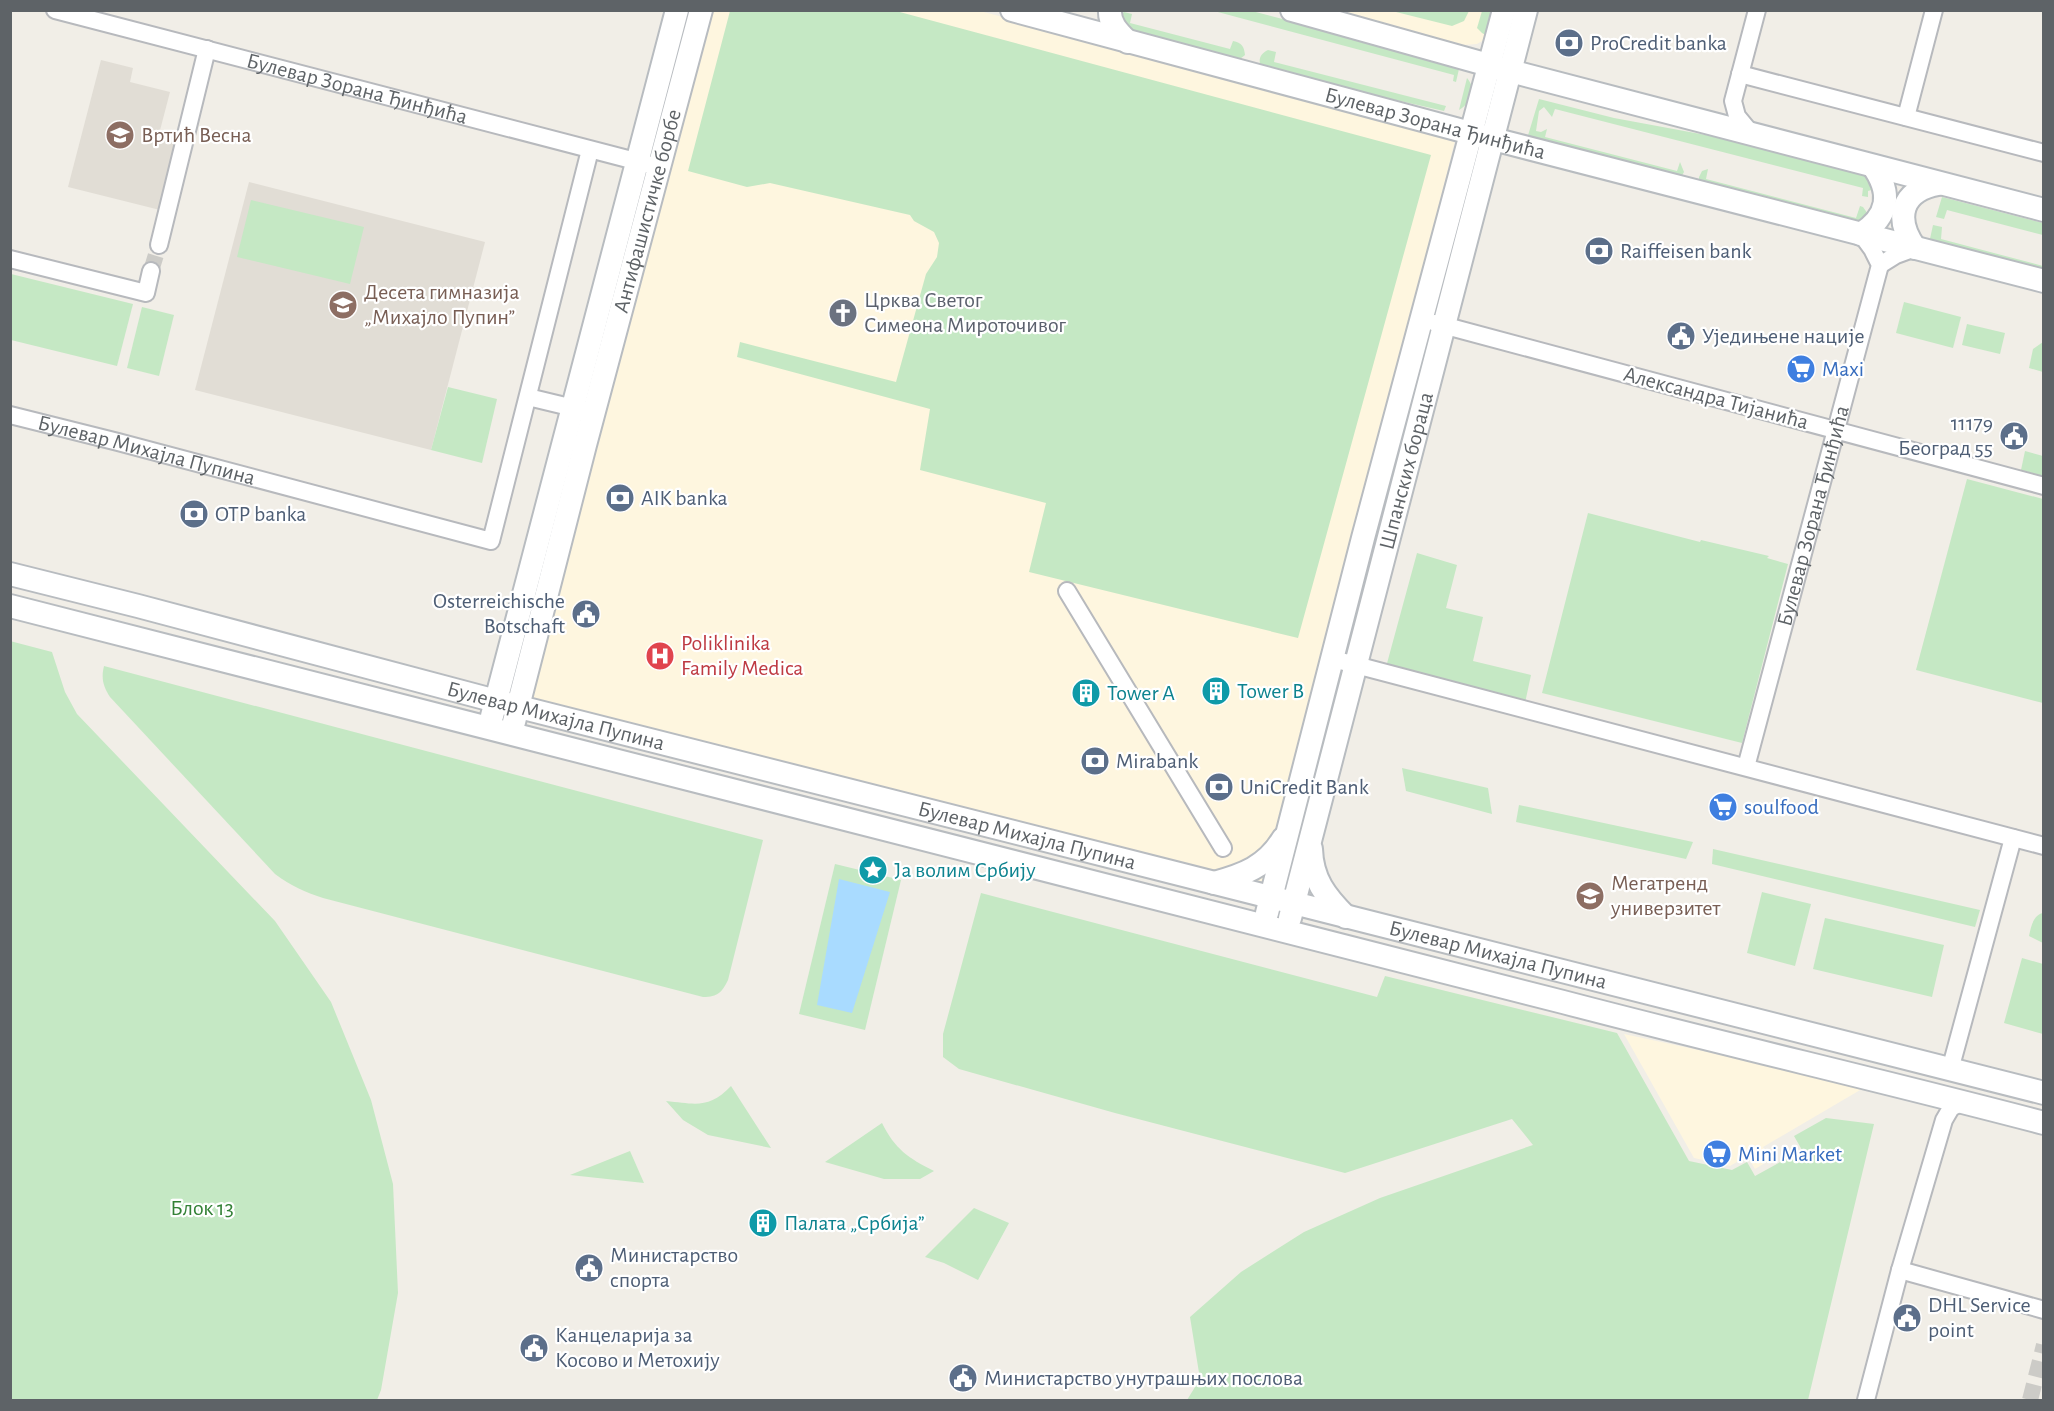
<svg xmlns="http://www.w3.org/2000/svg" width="2054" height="1411" viewBox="0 0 2054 1411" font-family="'Alegreya Sans',sans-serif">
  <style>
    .commercial { fill: #fef6df }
    .education { fill: #e1ddd5 }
    .green { fill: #c5e8c4 }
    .water { fill: #a9dbff }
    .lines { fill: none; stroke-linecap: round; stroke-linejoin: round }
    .street-tunnel { stroke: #cccbc7; stroke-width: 16; stroke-dasharray: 16 8; stroke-linecap: butt }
    .street-casing { stroke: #b7b9bd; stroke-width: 20 }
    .secondary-casing { stroke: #b8bcc0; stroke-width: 26 }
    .street { stroke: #fff; stroke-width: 16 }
    .secondary { stroke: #fff; stroke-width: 22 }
    .labels { text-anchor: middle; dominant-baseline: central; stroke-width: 4.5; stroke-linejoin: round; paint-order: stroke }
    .service-label { font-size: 22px; fill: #4e5e75; stroke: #fff; text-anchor: start }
    .street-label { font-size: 22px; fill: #5e6367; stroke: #fff }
    .education-label { font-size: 22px; fill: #785e54; stroke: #fff; text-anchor: start }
    .worship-label { font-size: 22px; fill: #5b616d; stroke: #fff; text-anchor: start }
    .shop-label { font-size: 22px; fill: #366cbe; stroke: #fff; text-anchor: start }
    .health-label { font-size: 22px; fill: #be3a42; stroke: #fff; text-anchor: start }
    .culture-label { font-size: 22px; fill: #0d838f; stroke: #fff; text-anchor: start }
    .park-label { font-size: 22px; fill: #338136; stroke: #fff }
  </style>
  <rect width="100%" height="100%" fill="#f1eee7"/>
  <!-- commercial -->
  <g class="commercial">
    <polygon points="709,11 980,11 1456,136 1380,446 1264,885 527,697"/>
    <polygon points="1318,11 1496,11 1489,37 1477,44 1450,46"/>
    <polygon points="1624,1034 1867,1086 1763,1147 1770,1160 1755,1169 1747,1156 1730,1166 1694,1158"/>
  </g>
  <!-- education -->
  <g class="education">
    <polygon points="101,60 133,68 130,82 170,92 158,138 177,143 160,210 68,187"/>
    <polygon points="249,182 485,242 431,450 195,390"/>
  </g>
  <!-- green -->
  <g class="green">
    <polygon points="730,11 896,11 1431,155 1298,638 1029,572 1046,503 920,470 930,409 737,357 740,342 896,382 926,274 937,257 939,243 934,232 914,221 910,215 770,183 747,187 688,171"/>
    <polygon points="1214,11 1252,11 1445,61 1459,69 1456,82 1453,81 1454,75"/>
    <polygon points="1392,11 1469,11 1464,21 1452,26"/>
    <polygon points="1482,11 1496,11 1489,37 1482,33 1477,28"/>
    <path d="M 1124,12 L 1132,14 L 1130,23 L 1230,49 L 1233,41 C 1242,43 1244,46 1245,55 L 1240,59 L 1231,60 L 1134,34 L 1119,16 Z"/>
    <path d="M 1268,50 L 1276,52 L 1274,62 L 1446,106 L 1444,111 L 1264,70 L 1261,68 C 1258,59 1260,54 1268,50 Z"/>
    <path d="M 1467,78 C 1477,90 1472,102 1459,110 Z"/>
    <polygon points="1539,99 1614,118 1722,138 1868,174 1875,189 1868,191 1868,197 1862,196 1863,188 1555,109 1552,117 1544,107 1539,111 1536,131 1541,132 1547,129 1545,137 1677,171 1680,162 1684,172 1680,179 1526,142"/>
    <polygon points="1708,169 1706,179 1856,218 1860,206 1863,207 1868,214 1862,224 1699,185 1699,177 1702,171"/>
    <polygon points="1942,197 2043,223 2043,235 1947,210 1944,219 1936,217"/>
    <polygon points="251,200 364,227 350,284 237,257"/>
    <polygon points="1933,225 1942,227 1941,239 2043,266 2043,278 1928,248"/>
    <polygon points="11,274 133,304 117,366 11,340"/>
    <polygon points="1904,302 1961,317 1953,348 1896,333"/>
    <polygon points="142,307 174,315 159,376 127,368"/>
    <polygon points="1967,324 2005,333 2000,354 1962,345"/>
    <polygon points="2043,342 2043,372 2029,368 2033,349"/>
    <polygon points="448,387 497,399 482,463 431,450"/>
    <polygon points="2025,451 2043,456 2043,476 2021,470"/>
    <polygon points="1967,479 2043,499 2043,703 1916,670"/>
    <polygon points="1588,513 1700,542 1701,540 1769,556 1767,558 1788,564 1742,743 1542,693"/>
    <polygon points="1417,553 1457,565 1446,608 1483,617 1473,661 1531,675 1525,703 1386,667"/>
    <polygon points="10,641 52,652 65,692 77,714 275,921 331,1002 371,1100 393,1184 398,1293 381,1390 377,1400 11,1400"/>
    <path d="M 104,666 L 763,840 L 728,980 C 722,992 718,997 703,997 L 323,898 C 305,892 291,886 275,874 L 110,697 C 103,686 101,678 104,666 Z"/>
    <polygon points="1402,768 1488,788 1492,814 1406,791"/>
    <polygon points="1519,805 1693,842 1686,859 1516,822"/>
    <polygon points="1713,849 1980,910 1975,927 1712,864"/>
    <polygon points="835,864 901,880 865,1030 799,1014"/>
    <polygon points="1762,892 1811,904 1795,966 1747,953"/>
    <polygon points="981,893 1377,997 1385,976 1617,1033 1689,1161 1732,1170 1747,1162 1755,1176 1802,1150 1794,1136 1826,1118 1874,1124 1808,1400 1187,1400 1200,1379 1190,1317 1241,1272 1304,1232 1380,1198 1533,1145 1512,1119 1345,1173 1115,1113 959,1069 943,1057 943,1034"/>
    <path d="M 2043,913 L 2044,913 L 2043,943 L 2029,936 C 2031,927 2033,915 2043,913 Z"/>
    <polygon points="1825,918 1944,945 1932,997 1813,969"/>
    <polygon points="2022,958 2043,964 2043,1034 2004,1023"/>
    <path d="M 731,1086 L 771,1148 L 708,1135 L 683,1120 L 666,1101 C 696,1104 709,1109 731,1086 Z"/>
    <path d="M 882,1123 C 895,1149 908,1158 934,1171 L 920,1179 L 884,1179 L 825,1162 Z"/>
    <polygon points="630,1151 644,1183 570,1175"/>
    <polygon points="974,1208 1009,1223 978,1280 944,1263 925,1257"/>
  </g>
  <!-- water -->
  <polygon class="water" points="839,879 890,892 852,1013 817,1005"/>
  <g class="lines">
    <!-- street-tunnel -->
    <g class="street-tunnel">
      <polyline points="151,271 159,245"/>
      <polyline points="2030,1400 2044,1345"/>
    </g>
    <!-- street casing -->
    <g class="street-casing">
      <g id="street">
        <path id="s1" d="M 55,10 L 647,164"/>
        <polyline points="1740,74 2044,153"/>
        <polyline points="1906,117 1934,10"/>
        <polyline points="1751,133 1737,116 1733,101 1757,10"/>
        <polyline points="159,245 207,49"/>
        <polyline points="10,259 146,293 151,271"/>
        <polyline points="1880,265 1896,255 1915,248"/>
        <polyline points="1435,323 2044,486"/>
        <polyline points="528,397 582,410"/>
        <path id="s2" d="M 10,415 L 118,442 L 491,541 L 590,150"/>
        <polyline points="1067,591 1223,848"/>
        <polyline points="1333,659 2044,846"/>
        <path id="s3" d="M 1746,767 L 1880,265 L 1872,249 L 1861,234"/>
        <polyline points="1950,1070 2013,838"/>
        <polyline points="1900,1270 2044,1310"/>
        <polyline points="1866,1400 1900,1270 1944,1120 1951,1108 1962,1102"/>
      </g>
    </g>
    <!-- secondary casing -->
    <g class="secondary-casing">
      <g id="secondary">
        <path id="s4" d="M 1012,10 L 1493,139 L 2044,281"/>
        <path d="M 1110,10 C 1109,24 1119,33 1128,42"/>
        <polyline points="1292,10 1510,71 2044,210"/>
        <path d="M 1861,234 C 1889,216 1892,193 1873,166"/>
        <path d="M 1915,248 C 1894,218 1901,191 1938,184"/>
        <path id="s5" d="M 10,574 L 138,606 L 496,701 L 2044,1093"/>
        <path d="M 10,606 C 529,736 1046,869 1563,1002 C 1723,1044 1884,1081 2044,1123"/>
        <polyline points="492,716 677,10"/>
        <path id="s6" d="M 514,722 L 585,445 L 701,10"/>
        <path d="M 1311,849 C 1312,879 1325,896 1346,917"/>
        <path d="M 1214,883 C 1243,875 1266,867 1283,839"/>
        <polyline points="1267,913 1363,538 1504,10"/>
        <path id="s7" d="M 1290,918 L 1526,10"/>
      </g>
    </g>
    <!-- street -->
    <use href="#street" class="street"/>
    <!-- secondary -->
    <use href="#secondary" class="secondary"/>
  </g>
  <!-- icons -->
  <defs>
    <g id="bank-disc" transform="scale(1.5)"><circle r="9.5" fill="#5c6f8a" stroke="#fff"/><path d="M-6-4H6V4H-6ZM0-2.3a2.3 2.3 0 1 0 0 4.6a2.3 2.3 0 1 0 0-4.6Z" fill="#fff"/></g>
    <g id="school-disc" transform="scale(1.5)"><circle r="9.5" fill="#8d6e63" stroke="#fff"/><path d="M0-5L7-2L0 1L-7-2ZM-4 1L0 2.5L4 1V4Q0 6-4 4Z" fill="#fff"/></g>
    <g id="church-disc" transform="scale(1.5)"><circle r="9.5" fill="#6b7280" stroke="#fff"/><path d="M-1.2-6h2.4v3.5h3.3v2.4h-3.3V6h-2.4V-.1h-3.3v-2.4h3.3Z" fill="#fff"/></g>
    <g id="civic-disc" transform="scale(1.5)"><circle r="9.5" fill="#5c6f8a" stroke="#fff"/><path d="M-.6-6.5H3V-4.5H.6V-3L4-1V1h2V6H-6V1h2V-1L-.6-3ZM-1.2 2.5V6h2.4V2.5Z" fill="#fff"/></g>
    <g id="supermarket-disc" transform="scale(1.5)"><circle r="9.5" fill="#3f7fe0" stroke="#fff"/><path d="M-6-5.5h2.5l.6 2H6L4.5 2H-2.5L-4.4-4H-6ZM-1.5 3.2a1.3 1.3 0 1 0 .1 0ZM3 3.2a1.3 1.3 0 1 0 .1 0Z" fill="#fff"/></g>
    <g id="hospital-disc" transform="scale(1.5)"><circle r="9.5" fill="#e0444e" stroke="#fff"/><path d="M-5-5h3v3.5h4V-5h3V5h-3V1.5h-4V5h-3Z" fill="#fff"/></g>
    <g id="building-disc" transform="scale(1.5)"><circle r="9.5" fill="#0f9aa8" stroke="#fff"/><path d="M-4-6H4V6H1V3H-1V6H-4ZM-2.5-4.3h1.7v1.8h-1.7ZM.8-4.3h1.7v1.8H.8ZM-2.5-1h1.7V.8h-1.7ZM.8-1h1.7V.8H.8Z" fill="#fff"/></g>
    <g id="sight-disc" transform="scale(1.5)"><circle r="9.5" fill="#0f9aa8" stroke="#fff"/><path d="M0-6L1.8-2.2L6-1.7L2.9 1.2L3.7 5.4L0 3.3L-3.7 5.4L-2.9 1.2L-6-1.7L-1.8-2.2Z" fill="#fff"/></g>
    <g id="university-disc" transform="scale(1.5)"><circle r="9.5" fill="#8d6e63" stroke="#fff"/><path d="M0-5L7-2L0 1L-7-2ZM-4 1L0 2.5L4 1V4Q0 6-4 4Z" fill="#fff"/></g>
  </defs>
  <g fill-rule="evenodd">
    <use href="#bank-disc" x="1569" y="43"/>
    <use href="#school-disc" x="120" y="135"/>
    <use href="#bank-disc" x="1599" y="251"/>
    <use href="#school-disc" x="343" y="305"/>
    <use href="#church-disc" x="843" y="313"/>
    <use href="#civic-disc" x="1681" y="336"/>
    <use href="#supermarket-disc" x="1801" y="369"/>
    <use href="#civic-disc" x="2014" y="436"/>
    <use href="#bank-disc" x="620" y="498"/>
    <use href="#bank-disc" x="194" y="514"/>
    <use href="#civic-disc" x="586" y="614"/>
    <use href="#hospital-disc" x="660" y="656"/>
    <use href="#building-disc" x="1216" y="691"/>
    <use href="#building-disc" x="1086" y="693"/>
    <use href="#bank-disc" x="1095" y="761"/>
    <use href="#bank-disc" x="1219" y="787"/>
    <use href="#supermarket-disc" x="1723" y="807"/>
    <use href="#sight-disc" x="873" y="870"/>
    <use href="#university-disc" x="1590" y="896"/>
    <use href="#supermarket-disc" x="1717" y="1154"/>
    <use href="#building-disc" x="763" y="1223"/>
    <use href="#civic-disc" x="589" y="1268"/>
    <use href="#civic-disc" x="1907" y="1318"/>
    <use href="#civic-disc" x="534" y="1348"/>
    <use href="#civic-disc" x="963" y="1378"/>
  </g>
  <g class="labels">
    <!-- service labels -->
    <g class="service-label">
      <text x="1590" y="43">ProCredit banka</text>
      <text x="1620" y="251">Raiffeisen bank</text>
      <text x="1702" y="336">Уједињене нације</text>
      <text x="1993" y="423" text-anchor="end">11179<tspan x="1993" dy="25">Београд 55</tspan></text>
      <text x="641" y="498">AIK banka</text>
      <text x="215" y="514">OTP banka</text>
      <text x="565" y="601" text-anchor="end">Osterreichische<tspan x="565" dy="25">Botschaft</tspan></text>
      <text x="1116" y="761">Mirabank</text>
      <text x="1240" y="787">UniCredit Bank</text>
      <text x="610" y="1255">Министарство<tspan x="610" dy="25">спорта</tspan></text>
      <text x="1928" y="1305">DHL Service<tspan x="1928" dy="25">point</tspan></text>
      <text x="555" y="1335">Канцеларија за<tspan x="555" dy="25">Косово и Метохију</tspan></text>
      <text x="984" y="1378">Министарство унутрашњих послова</text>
    </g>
    <!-- street labels -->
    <g class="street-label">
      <text stroke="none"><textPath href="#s1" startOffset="312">Булевар Зорана Ђинђића</textPath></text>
      <text stroke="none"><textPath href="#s4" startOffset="438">Булевар Зорана Ђинђића</textPath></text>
      <text stroke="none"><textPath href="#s6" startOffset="528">Антифашистичке борбе</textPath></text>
      <text transform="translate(1716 398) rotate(15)">Александра Тијанића</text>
      <text stroke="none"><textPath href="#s2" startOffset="141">Булевар Михајла Пупина</textPath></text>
      <text stroke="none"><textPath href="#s7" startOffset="462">Шпанских бораца</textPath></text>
      <text stroke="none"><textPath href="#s3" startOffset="260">Булевар Зорана Ђинђића</textPath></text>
      <text stroke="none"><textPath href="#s5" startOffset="564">Булевар Михајла Пупина</textPath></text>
      <text stroke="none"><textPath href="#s5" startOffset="1050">Булевар Михајла Пупина</textPath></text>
      <text stroke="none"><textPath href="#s5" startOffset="1536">Булевар Михајла Пупина</textPath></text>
    </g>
    <!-- education labels -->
    <g class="education-label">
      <text x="141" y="135">Вртић Весна</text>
      <text x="364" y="292">Десета гимназија<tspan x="364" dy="25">„Михајло Пупин”</tspan></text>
      <text x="1611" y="883">Мегатренд<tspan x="1611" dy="25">универзитет</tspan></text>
    </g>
    <!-- worship labels -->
    <g class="worship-label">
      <text x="864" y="300">Црква Светог<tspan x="864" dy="25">Симеона Мироточивог</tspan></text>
    </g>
    <!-- shop labels -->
    <g class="shop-label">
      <text x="1822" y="369">Maxi</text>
      <text x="1744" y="807">soulfood</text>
      <text x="1738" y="1154">Mini Market</text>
    </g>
    <!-- health labels -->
    <g class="health-label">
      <text x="681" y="643">Poliklinika<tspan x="681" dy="25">Family Medica</tspan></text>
    </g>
    <!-- culture labels -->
    <g class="culture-label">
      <text x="1237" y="691">Tower B</text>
      <text x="1107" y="693">Tower A</text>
      <text x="894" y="870">Ја волим Србију</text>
      <text x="784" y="1223">Палата „Србија”</text>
    </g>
    <!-- park labels -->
    <g class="park-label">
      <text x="202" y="1208">Блок 13</text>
    </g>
  </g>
  <!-- border -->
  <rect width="2054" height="1411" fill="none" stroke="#5e6367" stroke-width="24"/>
</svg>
